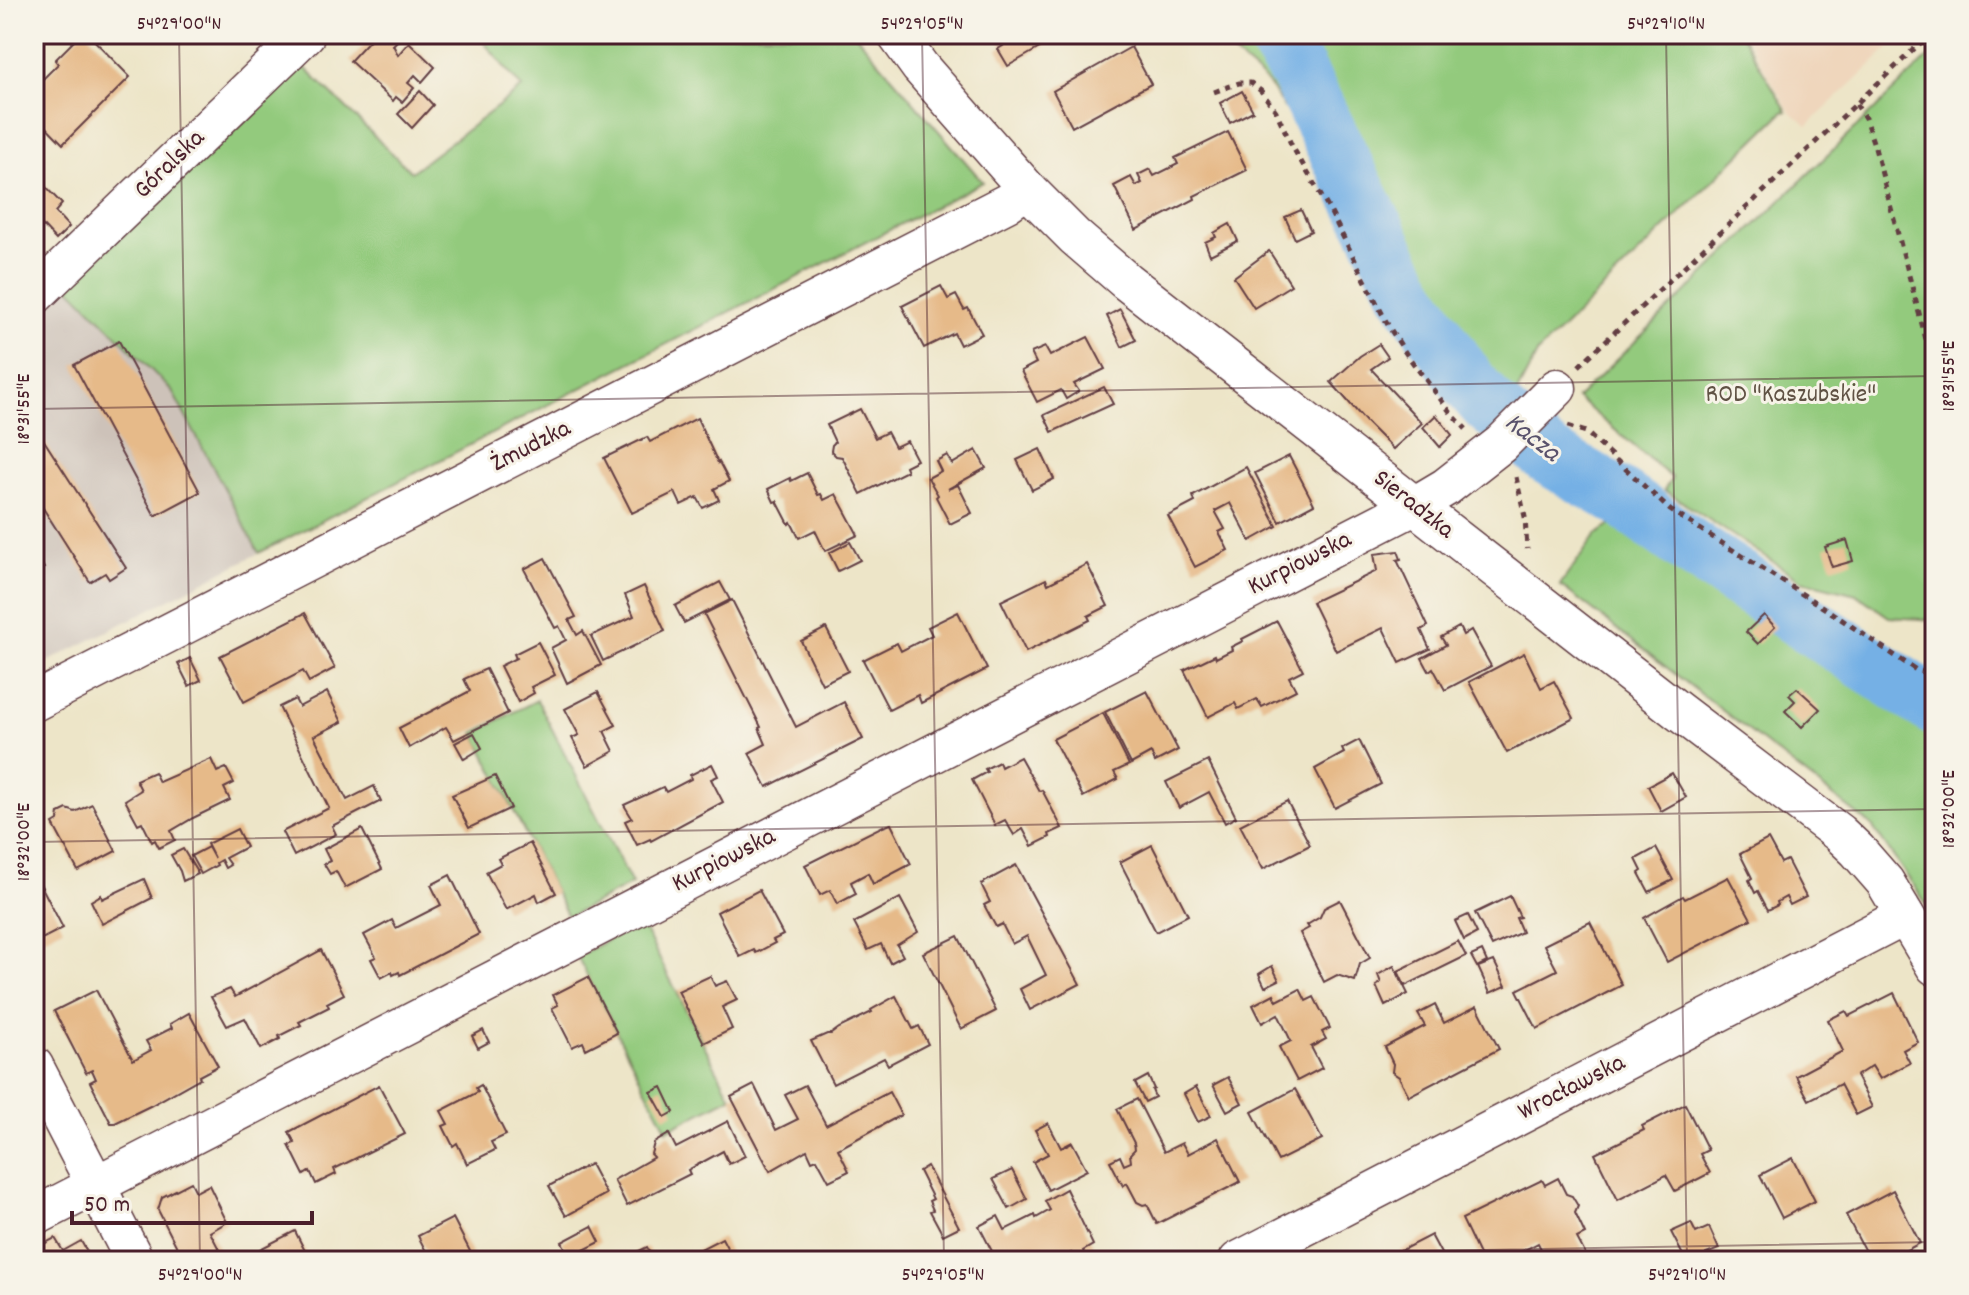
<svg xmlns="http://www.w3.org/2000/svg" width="1969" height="1295" viewBox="0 0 1969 1295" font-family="Dekko,sans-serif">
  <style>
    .built { fill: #efd6bc }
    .industrial { fill: #cdc2b9 }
    .green { fill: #93ca7d; stroke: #6e7454; stroke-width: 2 }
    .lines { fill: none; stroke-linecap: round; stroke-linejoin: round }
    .river { stroke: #74b0e5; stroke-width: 58 }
    .building { fill: #e6ba89 }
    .minor-casing { stroke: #623d43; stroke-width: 41 }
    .path { stroke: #623d43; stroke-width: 5; stroke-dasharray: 6 6; stroke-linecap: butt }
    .minor { stroke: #fff; stroke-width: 38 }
    .ticks { fill: none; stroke: #4a1f2b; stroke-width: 2; stroke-opacity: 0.45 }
    .labels { text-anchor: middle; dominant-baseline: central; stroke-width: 6; stroke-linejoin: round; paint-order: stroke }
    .street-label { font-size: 26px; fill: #4a1f2b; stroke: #f7f3e8 }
    .park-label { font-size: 26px; fill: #605244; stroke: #f7f3e8 }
    .water-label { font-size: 28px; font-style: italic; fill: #59526c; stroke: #f7f3e8 }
    .neatline { fill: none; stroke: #4a1f2b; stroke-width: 3 }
    .ticks-label { font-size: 20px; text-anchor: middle; fill: #4a1f2b }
  </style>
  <rect width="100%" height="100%" fill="#f7f3e8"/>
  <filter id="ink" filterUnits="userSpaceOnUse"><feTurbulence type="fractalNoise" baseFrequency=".0125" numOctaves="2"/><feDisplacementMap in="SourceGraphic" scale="16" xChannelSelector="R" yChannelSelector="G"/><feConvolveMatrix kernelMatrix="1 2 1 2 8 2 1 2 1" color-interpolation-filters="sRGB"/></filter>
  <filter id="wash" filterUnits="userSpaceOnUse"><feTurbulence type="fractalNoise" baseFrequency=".006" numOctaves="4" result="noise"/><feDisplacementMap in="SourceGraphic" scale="32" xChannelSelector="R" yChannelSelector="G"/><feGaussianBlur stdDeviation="1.8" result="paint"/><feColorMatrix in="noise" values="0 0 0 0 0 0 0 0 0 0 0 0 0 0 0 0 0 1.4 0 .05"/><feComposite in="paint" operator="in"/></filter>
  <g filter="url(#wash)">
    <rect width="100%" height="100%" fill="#ede5c8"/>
    <!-- built -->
    <polygon class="built" points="1744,34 1904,34 1807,126 1789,110"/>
    <!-- industrial -->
    <polygon class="industrial" points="68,286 172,391 259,553 34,669 34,318"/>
    <!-- green -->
    <g class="green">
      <polygon points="477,34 855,34 983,182 259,553 172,391 68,286 301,64 411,172 522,88"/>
      <polygon points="1220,34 1741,34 1787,111 1783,112 1538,352 1515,396 1476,350 1341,138 1327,172 1267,82 1233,53"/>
      <polygon points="1935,51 1935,620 1889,617 1856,594 1801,580 1664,490 1672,478 1577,398"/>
      <polygon points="1620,519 1935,721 1935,916 1872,826 1560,585 1596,535"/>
      <polygon points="537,700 632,884 568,917 474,733"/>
      <polygon points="641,923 731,1097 667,1130 577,956"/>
    </g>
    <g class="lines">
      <!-- river -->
      <polyline class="river" points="1273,34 1298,72 1407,292 1467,381 1488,405 1548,456 1623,499 1692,548 1935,707"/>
    </g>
    <g id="blocks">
      <!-- building -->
      <g class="building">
        <polygon points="81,34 88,34 130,77 63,144 34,114 34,88 58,64 55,60"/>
        <polygon points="375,34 396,34 394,36 398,40 393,45 398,55 409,42 435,67 422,82 415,75 408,83 414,88 402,102 396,97 393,101 350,61"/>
        <polygon points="995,34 1064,34 1008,66 998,49 1003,46"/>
        <polygon points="1131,47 1151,84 1072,127 1053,91"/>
        <polygon points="420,91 433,105 412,128 398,114"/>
        <polygon points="1242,91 1253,111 1230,123 1220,103"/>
        <polygon points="1228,132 1247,170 1194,196 1195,199 1136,230 1114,186 1131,177 1136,186 1142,183 1138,175 1150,169 1154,176 1178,164 1175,158"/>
        <polygon points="34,175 62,204 55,212 69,227 56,240 42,225 34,233"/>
        <polygon points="1301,210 1311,231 1295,239 1285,217"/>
        <polygon points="1230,224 1238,241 1210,255 1205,242 1216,237 1214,233"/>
        <polygon points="1269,251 1291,285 1254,308 1234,277"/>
        <polygon points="941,286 948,299 956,295 964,310 968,308 982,334 960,345 954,333 924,348 902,306"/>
        <polygon points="1120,309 1136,340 1122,347 1107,316"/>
        <polygon points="1088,337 1105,369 1074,384 1079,391 1066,399 1061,390 1037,402 1021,371 1036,363 1031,353 1045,347 1050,356"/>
        <polygon points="119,341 200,492 155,516 74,365"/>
        <polygon points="1379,344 1388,357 1371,369 1422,423 1393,449 1367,423 1331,382 1360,356"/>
        <polygon points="1104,387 1113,404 1052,432 1044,415"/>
        <polygon points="860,409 875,438 887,432 895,447 907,441 917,460 905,466 907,471 861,494 842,457 836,456 831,451 832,445 835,442 827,425"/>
        <polygon points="1436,415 1452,435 1440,447 1423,427"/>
        <polygon points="697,418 718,463 719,462 729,481 714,489 719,500 703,508 697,497 681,505 675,492 632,513 604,458 647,437 650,442"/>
        <polygon points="34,425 126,568 109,579 105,573 90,582 34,494"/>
        <polygon points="1040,449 1054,479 1032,490 1017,460"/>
        <polygon points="976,450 986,468 948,489 958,485 972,513 950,524 936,497 938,495 928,478 941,471 936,461 947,455 952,464"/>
        <polygon points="1289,456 1314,504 1280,522 1255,473"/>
        <polygon points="1246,467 1277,526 1250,541 1230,503 1215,511 1225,529 1219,532 1228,550 1195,567 1168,516 1195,502 1193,496"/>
        <polygon points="807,473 818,495 821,494 824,500 836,494 858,535 825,551 815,530 799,538 791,522 789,524 777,501 774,502 768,489 790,478 791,481"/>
        <polygon points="1847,540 1853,561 1832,567 1825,547"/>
        <polygon points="850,542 860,560 838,571 829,553"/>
        <polygon points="34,550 44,568 34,573"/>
        <polygon points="1398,551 1401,559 1397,560 1428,626 1421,630 1430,649 1400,663 1383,628 1336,651 1312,602 1377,571 1374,554"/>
        <polygon points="545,558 576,617 569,620 577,635 583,631 601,665 567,683 551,648 566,640 559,626 555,628 524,569"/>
        <polygon points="1087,564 1108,606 1088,616 1090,620 1026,652 1001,601 1046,579 1048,584"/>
        <polygon points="720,582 730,600 684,623 675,606"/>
        <polygon points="644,586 665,631 603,661 591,636 634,616 625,595"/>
        <polygon points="732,600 796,727 844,702 863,739 767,787 749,753 766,744 759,728 761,727 704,614"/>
        <polygon points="958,612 987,669 921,703 918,695 889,710 863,660 897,643 901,651 932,635 928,627"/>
        <polygon points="305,613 335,668 309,682 303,671 244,702 220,656"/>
        <polygon points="1764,615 1775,627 1758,644 1746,632"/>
        <polygon points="1277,621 1303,670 1289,677 1296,690 1262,707 1257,699 1238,709 1235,703 1208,717 1184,670 1215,655 1216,658 1232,650 1231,647 1243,641 1242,639"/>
        <polygon points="1459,627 1463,635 1471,630 1491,666 1445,690 1433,668 1429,671 1422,658 1446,645 1441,637"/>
        <polygon points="826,628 848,671 822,684 801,641"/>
        <polygon points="538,642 555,675 531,687 534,693 518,702 500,666 516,658 514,654"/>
        <polygon points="1524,653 1541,688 1554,681 1574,718 1507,753 1469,682"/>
        <polygon points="190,658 201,680 189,686 178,664"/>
        <polygon points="486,669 508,713 454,740 446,727 409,748 399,728 470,691 464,679"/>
        <polygon points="1797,688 1820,709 1802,727 1785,711 1795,701 1789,695"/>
        <polygon points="1147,691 1178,750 1155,762 1151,753 1131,764 1105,712"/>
        <polygon points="327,692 342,722 314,736 347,800 374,786 381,801 332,826 336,834 294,856 282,832 329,808 279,707 295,699 299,707"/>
        <polygon points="598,692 616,725 604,731 614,751 587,766 572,738 579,735 565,709"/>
        <polygon points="1103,713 1129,765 1114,772 1118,779 1083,797 1053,739"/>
        <polygon points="474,733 482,748 464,759 455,743"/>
        <polygon points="1359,740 1381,784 1335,808 1315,769 1344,753 1342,749"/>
        <polygon points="1020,757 1039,791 1042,790 1062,828 1049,834 1050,837 1032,846 1023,829 1014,835 1005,820 995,825 972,780 987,772 985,769 999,762 1001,767"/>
        <polygon points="211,759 217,772 226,768 234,783 224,788 230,800 193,818 171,831 175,840 159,848 155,840 152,842 142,822 138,824 125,800 141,790 136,780 154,772 159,782"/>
        <polygon points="1208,761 1236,817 1225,823 1209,792 1179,808 1166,782"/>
        <polygon points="712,764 718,776 711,779 723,802 651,841 650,839 637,845 625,821 632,818 624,805 663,787 666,792 691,779 690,775"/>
        <polygon points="1672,773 1686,797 1661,811 1648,786"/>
        <polygon points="495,776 511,808 469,828 452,795"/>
        <polygon points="1287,801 1310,845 1263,869 1240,825"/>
        <polygon points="92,804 116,851 78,871 53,824 58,821 59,813 67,809 75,812"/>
        <polygon points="891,824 911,864 873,884 868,873 851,882 856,894 837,904 830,890 820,895 805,865 883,826 883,827"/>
        <polygon points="237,829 246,847 225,858 230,865 225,868 221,860 216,863 217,865 201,874 191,856 208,847 214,858 207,844"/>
        <polygon points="362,829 382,869 345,888 336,871 330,874 324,864 330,861 324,849"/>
        <polygon points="1768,839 1781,863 1787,860 1806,897 1790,905 1786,897 1777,902 1778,905 1768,910 1758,891 1755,893 1749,880 1752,878 1740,854"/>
        <polygon points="530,843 556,893 539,902 536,894 506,910 486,872 501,864 498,859"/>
        <polygon points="1152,845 1188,915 1156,932 1120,862"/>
        <polygon points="1656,848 1673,880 1649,892 1639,873 1642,871 1636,859"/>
        <polygon points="183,849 198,874 183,881 180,871 171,855"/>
        <polygon points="1016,865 1080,984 1030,1010 1020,989 1046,975 1027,936 1012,944 1002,924 996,927 984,905 990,902 981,884"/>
        <polygon points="34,872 63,928 38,941 34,934"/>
        <polygon points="450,875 479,934 400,975 399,972 393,975 392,972 381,978 371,959 376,957 364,935 392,920 396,928 441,905 431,885"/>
        <polygon points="1728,877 1751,919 1667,962 1644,918 1683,896 1685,899"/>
        <polygon points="144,879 152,898 102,924 91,901 101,895 102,899"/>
        <polygon points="759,890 783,935 773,940 775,943 756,953 754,950 740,957 717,912"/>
        <polygon points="1510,896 1520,917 1516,918 1522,932 1492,946 1475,913"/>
        <polygon points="900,898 918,932 897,945 903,956 890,963 881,944 868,950 854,923"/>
        <polygon points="1340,900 1370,958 1360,964 1355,981 1337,975 1324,982 1300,933 1309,928 1307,925 1320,917 1324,908"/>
        <polygon points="1468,915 1477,933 1464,940 1455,921"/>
        <polygon points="1590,922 1622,985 1537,1029 1517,990 1557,970 1544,945"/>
        <polygon points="958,936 996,1011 961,1029 923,953"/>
        <polygon points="1458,941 1466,956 1405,986 1398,971"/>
        <polygon points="321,950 344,994 327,1003 329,1007 299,1022 301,1025 279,1036 280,1039 261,1049 245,1018 227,1026 211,997 230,989 235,997"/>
        <polygon points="1482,951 1487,962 1477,967 1471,956"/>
        <polygon points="1494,961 1506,986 1490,993 1478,967"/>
        <polygon points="1272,966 1279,980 1265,987 1259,974"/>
        <polygon points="1394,966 1408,994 1385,1006 1376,986 1381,983 1378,975"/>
        <polygon points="710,976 715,986 727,981 737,1000 722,1007 732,1029 704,1043 678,991"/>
        <polygon points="588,977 617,1033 586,1049 583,1042 572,1047 552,1008 558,1005 553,995"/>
        <polygon points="1300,989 1306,1001 1314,997 1330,1028 1322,1032 1326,1039 1311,1047 1322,1068 1297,1081 1279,1047 1291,1041 1278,1014 1262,1023 1253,1005 1274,994 1277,1001"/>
        <polygon points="96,990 133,1060 151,1050 146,1041 172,1028 170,1024 189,1013 218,1066 199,1076 200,1078 150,1106 115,1123 111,1123 90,1082 96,1079 92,1070 86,1073 54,1011"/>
        <polygon points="1894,993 1918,1042 1903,1050 1910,1063 1880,1079 1872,1066 1856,1076 1872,1107 1856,1115 1840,1084 1809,1100 1796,1076 1843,1051 1828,1020 1846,1011 1849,1016"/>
        <polygon points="896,996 913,1029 919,1026 928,1044 888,1065 884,1058 833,1084 811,1041 827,1034 831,1034 839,1028 872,1012 871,1010"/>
        <polygon points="1435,1005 1444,1023 1477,1006 1499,1049 1409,1096 1399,1077 1392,1072 1393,1064 1385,1047 1425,1026 1418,1014"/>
        <polygon points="483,1030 489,1042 478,1048 472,1036"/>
        <polygon points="1148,1076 1154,1089 1152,1090 1155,1097 1145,1102 1135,1083"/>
        <polygon points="1228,1077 1242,1103 1227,1111 1213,1085"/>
        <polygon points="379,1085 405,1134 334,1169 336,1174 316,1184 310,1171 304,1175 289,1145 295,1143 289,1132"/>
        <polygon points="481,1085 506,1135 491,1142 495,1150 467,1164 457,1143 453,1146 443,1126 448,1124 441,1111 478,1092 476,1088"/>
        <polygon points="754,1085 776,1130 798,1119 785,1095 805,1085 826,1125 889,1092 901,1115 838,1149 849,1171 829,1181 817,1159 812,1161 807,1150 770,1171 731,1097"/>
        <polygon points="662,1087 674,1112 665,1117 651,1092"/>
        <polygon points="1196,1087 1211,1116 1198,1122 1184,1094"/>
        <polygon points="1295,1089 1322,1139 1278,1161 1252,1112"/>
        <polygon points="1137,1099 1164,1152 1182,1143 1188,1154 1218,1138 1240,1182 1157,1224 1147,1204 1143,1205 1137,1202 1127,1183 1123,1186 1110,1161 1120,1156 1124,1165 1131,1162 1130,1154 1135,1149 1134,1143 1117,1109"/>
        <polygon points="1685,1104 1708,1150 1700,1154 1710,1173 1675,1191 1666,1175 1618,1200 1595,1154 1644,1130 1642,1126"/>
        <polygon points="728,1121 745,1156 729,1164 723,1151 688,1170 690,1174 627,1206 614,1180 654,1157 651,1154 654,1143 669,1134 676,1148"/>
        <polygon points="1048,1123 1061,1148 1072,1142 1087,1170 1048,1190 1033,1162 1048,1154 1035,1130"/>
        <polygon points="1793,1158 1815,1201 1782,1218 1760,1175"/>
        <polygon points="590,1164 606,1194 566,1216 549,1186"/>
        <polygon points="927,1166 959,1227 943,1235 930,1211 933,1210 929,1201 933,1199 919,1171"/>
        <polygon points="1012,1170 1027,1199 1009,1209 993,1179"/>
        <polygon points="1558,1178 1566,1194 1572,1196 1578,1206 1575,1213 1585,1234 1577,1238 1587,1257 1580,1261 1547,1261 1538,1243 1513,1256 1515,1259 1511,1261 1482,1261 1462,1219 1542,1180 1545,1185"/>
        <polygon points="191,1182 196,1192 209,1185 227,1222 210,1232 225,1261 184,1261 158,1210 162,1197"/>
        <polygon points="1066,1189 1093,1245 1083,1251 1085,1255 1075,1260 1071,1253 1057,1261 997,1261 979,1226 998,1216 1005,1230 1035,1215 1036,1218 1050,1210 1045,1201"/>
        <polygon points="1893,1190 1920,1243 1886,1261 1870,1261 1846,1215"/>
        <polygon points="453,1218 475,1261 431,1261 418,1236"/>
        <polygon points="1691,1223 1696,1233 1709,1227 1719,1249 1706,1254 1709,1261 1686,1261 1671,1232"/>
        <polygon points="592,1226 600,1242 570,1257 562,1242"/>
        <polygon points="295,1231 310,1261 256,1261 264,1257 260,1249"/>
        <polygon points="1431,1235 1445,1261 1385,1261 1401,1253 1400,1251"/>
        <polygon points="55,1238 63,1251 81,1241 92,1261 34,1261 34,1249"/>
        <polygon points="722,1238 734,1261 692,1261 689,1255"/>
        <polygon points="647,1247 654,1261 621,1261 631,1255"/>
        <polygon points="953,1252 958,1261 935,1261"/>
      </g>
    </g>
  </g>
  <g filter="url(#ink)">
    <use href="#blocks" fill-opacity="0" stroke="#623d43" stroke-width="2"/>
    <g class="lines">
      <!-- minor casing -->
      <g class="minor-casing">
        <g id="minor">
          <polyline points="896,34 920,67 1027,189 1075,237 1126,281 1678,711 1839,833 1857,850 1885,882 1935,966"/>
          <polyline points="34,296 306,34"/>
          <polyline points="34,702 1007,203 1027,189"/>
          <polyline points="34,1066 135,1261"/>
          <polyline points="34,1217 1414,506 1446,487 1501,444 1557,388"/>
          <polyline points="1238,1261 1905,916"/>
        </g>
      </g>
      <!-- path -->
      <g class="path">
        <polyline points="1214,92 1239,83 1251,83 1261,91 1276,111 1292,146 1330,211 1389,327 1407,355 1451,413 1466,429"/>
        <polyline points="1856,104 1865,118 1875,148 1935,373"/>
        <polyline points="1579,366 1930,34"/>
        <polyline points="1568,426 1586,432 1670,510 1832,613 1916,670 1935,675"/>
        <polyline points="1516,477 1525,517 1527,549"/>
      </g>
      <!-- minor -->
      <use href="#minor" class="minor"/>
    </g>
  </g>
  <!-- ticks -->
  <path class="ticks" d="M 179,34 L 200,1261M 922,34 L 944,1261M 1666,34 L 1687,1261M 34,409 L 1935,376M 34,842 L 1935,809M 847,1261 L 1935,1242"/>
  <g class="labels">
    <!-- street labels -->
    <g class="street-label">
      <text transform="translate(170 165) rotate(-44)">Góralska</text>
      <text transform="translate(531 447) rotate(-27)">Żmudzka</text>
      <text transform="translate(1413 505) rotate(38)">Sieradzka</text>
      <text transform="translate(1300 564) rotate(-27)">Kurpiowska</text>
      <text transform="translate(724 861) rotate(-27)">Kurpiowska</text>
      <text transform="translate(1572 1088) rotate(-27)">Wrocławska</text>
    </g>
    <!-- park labels -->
    <g class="park-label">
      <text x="1791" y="395">ROD "Kaszubskie"</text>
    </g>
    <!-- water labels -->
    <g class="water-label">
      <text transform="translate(1531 439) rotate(38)">Kacza</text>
    </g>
  </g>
  <!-- margin -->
  <rect width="1969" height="1295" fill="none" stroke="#f7f3e8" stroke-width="88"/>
  <!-- scale -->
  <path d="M72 1211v12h240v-12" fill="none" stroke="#4a1f2b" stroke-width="4"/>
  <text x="84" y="1211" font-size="24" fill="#4a1f2b" stroke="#f7f3e8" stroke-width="6" paint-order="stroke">50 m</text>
  <rect x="44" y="44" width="1881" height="1207" class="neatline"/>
  <g class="ticks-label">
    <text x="179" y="29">54°29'00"N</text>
    <text x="922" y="29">54°29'05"N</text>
    <text x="1666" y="29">54°29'10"N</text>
    <text transform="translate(1947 376) rotate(-90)" y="7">18°31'55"E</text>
    <text transform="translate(22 409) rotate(-90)" y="7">18°31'55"E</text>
    <text transform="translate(1947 809) rotate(-90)" y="7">18°32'00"E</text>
    <text transform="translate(22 842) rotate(-90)" y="7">18°32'00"E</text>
    <text x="200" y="1280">54°29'00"N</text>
    <text x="943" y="1280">54°29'05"N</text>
    <text x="1687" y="1280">54°29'10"N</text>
  </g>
</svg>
